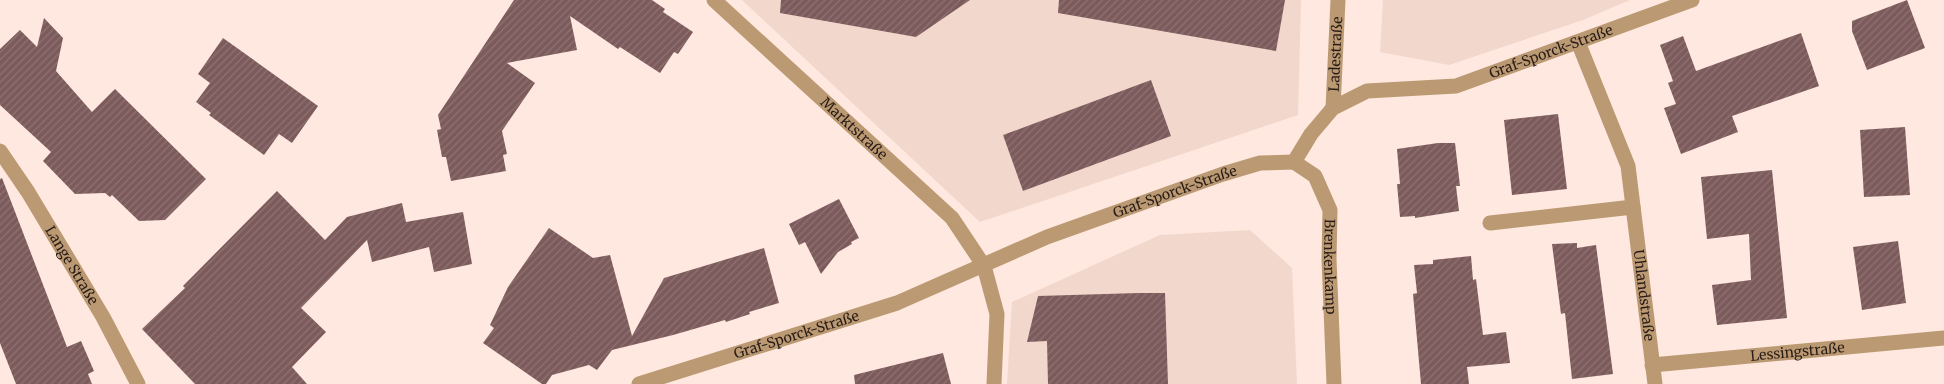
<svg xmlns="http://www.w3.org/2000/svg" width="1944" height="384" viewBox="0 0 1944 384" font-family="Merriweather,serif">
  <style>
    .built { fill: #f2d7cc }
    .building { fill: url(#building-hatch) }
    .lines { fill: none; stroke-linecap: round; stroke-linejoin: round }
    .minor { stroke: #bb9a73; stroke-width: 15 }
    .labels { text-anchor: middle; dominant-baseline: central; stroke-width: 5; stroke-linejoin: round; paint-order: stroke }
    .street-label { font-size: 14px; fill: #291c17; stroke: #fff }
  </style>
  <defs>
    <pattern id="building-hatch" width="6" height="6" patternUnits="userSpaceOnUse" patternTransform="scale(1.25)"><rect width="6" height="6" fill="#7d5b5c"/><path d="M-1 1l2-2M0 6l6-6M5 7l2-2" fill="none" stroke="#8e7373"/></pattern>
  </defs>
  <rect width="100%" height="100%" fill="#fee8df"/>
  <!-- built -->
  <g class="built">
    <polygon points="742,0 1301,0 1298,115 980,222"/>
    <polygon points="1383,0 1630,0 1583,20 1449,65 1380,52"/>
    <polygon points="1250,230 1292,268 1297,384 1007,384 1012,302 1160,235"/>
  </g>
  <!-- building -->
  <g class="building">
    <polygon points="514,0 652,0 665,9 663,12 693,32 678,54 674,52 660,73 620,47 618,49 570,16 577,50 507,63 535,83 502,131 507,154 503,155 506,171 451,181 446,157 442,157 437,130 441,129 438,115"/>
    <polygon points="781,0 970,0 916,37 780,13"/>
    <polygon points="1059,0 1285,0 1276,51 1058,13"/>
    <polygon points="1907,0 1925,48 1867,70 1852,31 1852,21"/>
    <polygon points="44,18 63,38 56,71 92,112 115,89 206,179 165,220 139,221 112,195 110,197 105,193 75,194 43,161 51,152 0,105 0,49 20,30 37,47"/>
    <polygon points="1801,33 1819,86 1732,116 1738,132 1681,154 1664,108 1676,104 1668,83 1673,81 1660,45 1683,36 1696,71"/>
    <polygon points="223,38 318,106 292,143 279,134 264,155 209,115 211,113 196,102 210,83 198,74"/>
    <polygon points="1151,80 1171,136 1023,191 1003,135"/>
    <polygon points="1558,114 1567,189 1512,195 1504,120"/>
    <polygon points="1905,127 1910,195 1864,197 1860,130"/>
    <polygon points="1438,143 1455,143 1460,186 1456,186 1459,211 1415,218 1415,216 1400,217 1397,184 1400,184 1397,149"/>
    <polygon points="1772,170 1787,318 1717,325 1712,285 1751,280 1749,234 1707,239 1701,177"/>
    <polygon points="2,178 67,347 81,341 94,371 88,374 92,384 16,384 0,343 0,179"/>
    <polygon points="277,191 325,240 347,217 402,203 406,222 463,212 472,264 434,272 429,247 372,262 367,240 301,308 326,332 292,367 307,384 195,384 142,329 185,288 183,286"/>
    <polygon points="839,199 859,238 851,242 852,244 838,252 821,274 805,242 799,245 789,224"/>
    <polygon points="549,228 593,258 610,255 632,336 664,278 764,248 779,303 749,312 750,314 726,322 725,320 673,335 612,350 597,370 589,365 552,375 546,384 542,384 483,343 494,328 490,325 508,287"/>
    <polygon points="1898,241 1906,303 1862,310 1853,247"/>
    <polygon points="1577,243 1577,248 1596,245 1613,374 1572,379 1565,313 1561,314 1552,244"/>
    <polygon points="1471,256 1473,280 1476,279 1483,335 1506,332 1510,363 1467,367 1469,384 1421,384 1413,294 1417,293 1414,265 1433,264 1433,260"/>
    <polygon points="1139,293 1165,293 1168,384 1048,384 1047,341 1027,342 1038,296"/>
    <polygon points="943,353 951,384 855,384 854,375"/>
  </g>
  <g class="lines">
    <!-- minor -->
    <g class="minor">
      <path id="s1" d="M 714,0 L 952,218 L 984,266 L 997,314 L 994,384"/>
      <path id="s2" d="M 1578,42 L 1628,166 L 1655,384"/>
      <path id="s3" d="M 1333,108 L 1338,0"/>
      <path id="s4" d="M 0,151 L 28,192 L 103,317 L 138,384"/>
      <path id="s5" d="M 1294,162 L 1311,134 L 1333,108 L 1367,91 L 1456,86 L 1692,0"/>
      <path id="s6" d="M 1294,162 L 1315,176 L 1330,210 L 1329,259 L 1334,384"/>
      <polyline points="1490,223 1633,207"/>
      <path id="s7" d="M 1652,365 L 1944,338"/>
      <path id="s8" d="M 639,384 L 897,303 L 1047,237 L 1223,174 L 1260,163 L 1294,162"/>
    </g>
  </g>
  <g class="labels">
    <!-- street labels -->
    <g class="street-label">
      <text stroke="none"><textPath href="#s5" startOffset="295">Graf-Sporck-Straße</textPath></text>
      <text stroke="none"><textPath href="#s3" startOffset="54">Ladestraße</textPath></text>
      <text stroke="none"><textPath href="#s1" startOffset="190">Marktstraße</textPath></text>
      <text stroke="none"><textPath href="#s8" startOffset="570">Graf-Sporck-Straße</textPath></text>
      <text stroke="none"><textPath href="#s4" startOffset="135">Lange Straße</textPath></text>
      <text stroke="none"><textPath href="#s6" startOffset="119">Brenkenkamp</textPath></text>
      <text stroke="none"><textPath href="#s2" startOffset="264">Uhlandstraße</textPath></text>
      <text stroke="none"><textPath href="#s8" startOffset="165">Graf-Sporck-Straße</textPath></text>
      <text stroke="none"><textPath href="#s7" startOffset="146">Lessingstraße</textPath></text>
    </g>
  </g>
</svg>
